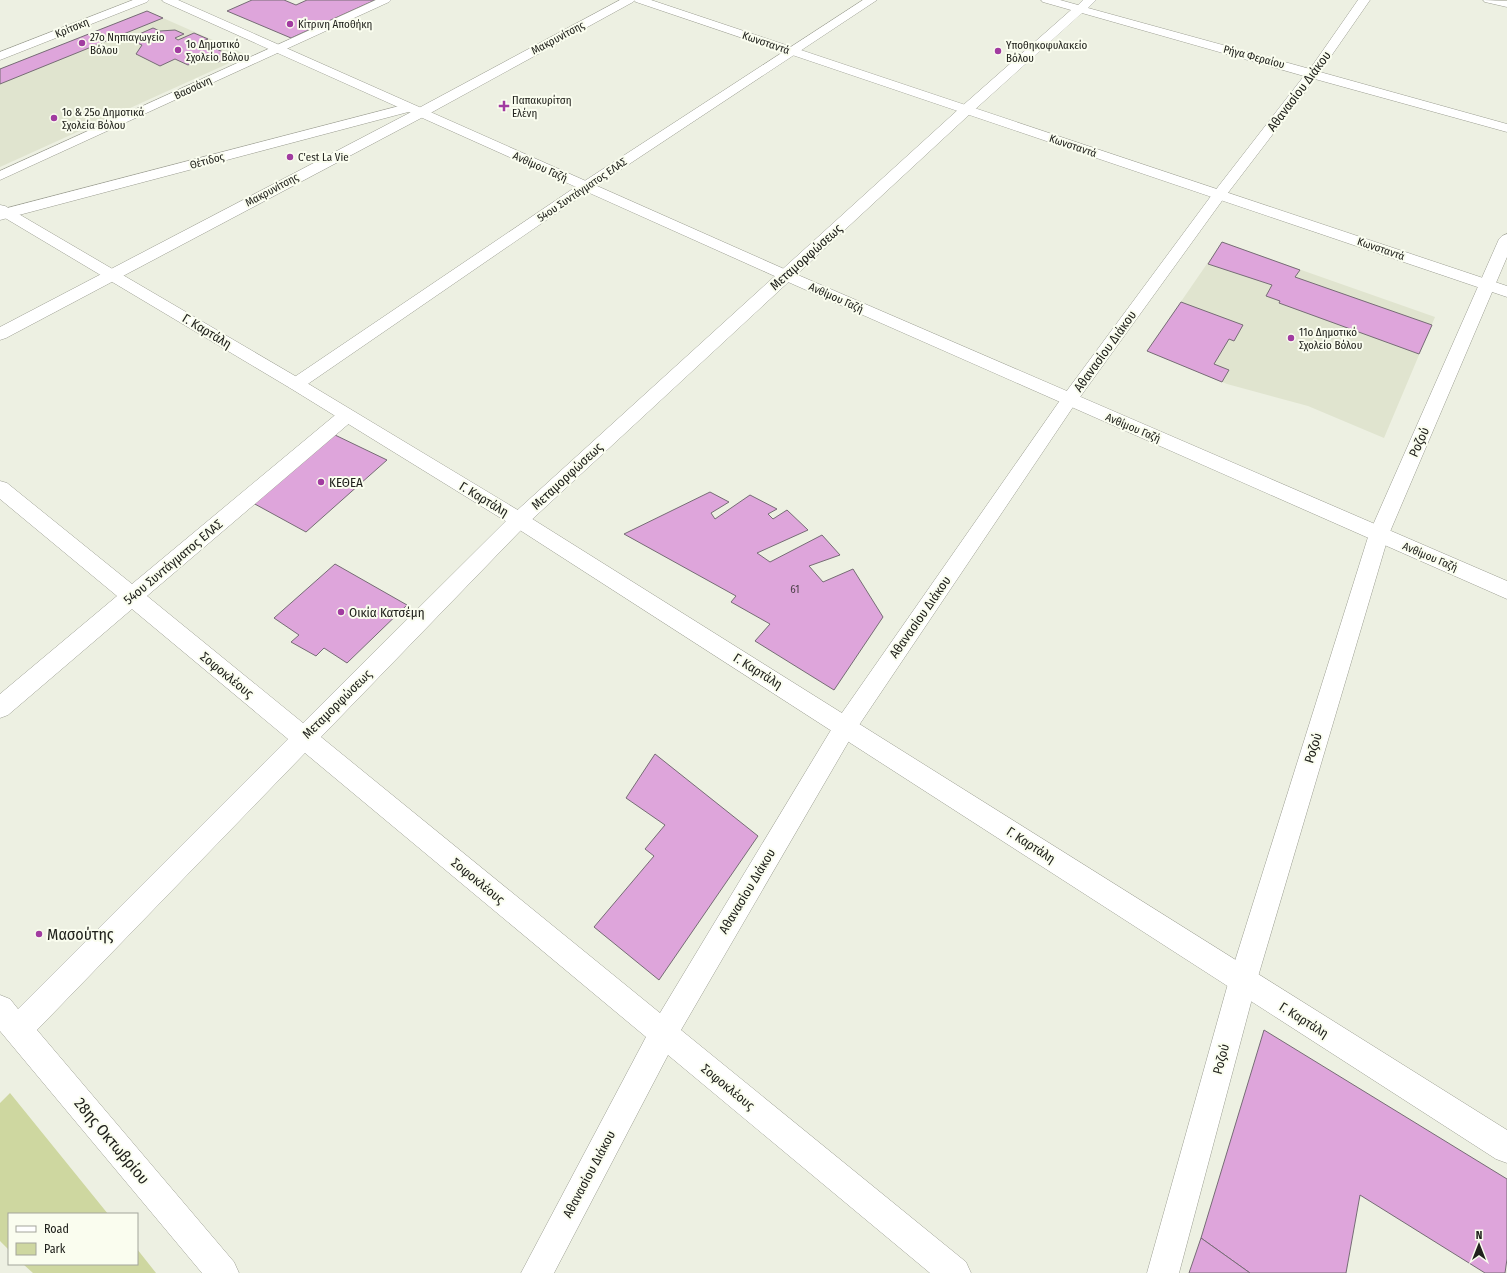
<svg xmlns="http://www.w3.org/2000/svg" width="1507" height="1273" viewBox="0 0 1507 1273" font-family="'Fira Sans Condensed',sans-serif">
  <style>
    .built { fill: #e0e4cf }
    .green { fill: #ced7a0 }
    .building { fill: #dea5db; stroke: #766c75 }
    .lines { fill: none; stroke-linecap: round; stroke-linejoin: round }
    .minor-casing { stroke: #9c9e92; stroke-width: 1 }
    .tertiary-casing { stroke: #9c9e92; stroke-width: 1 }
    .minor { fill: #fff; fill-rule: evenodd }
    .tertiary { fill: #fff; fill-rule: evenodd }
    .poi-dot { fill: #a13ba0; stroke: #fafdef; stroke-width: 1.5 }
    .labels { text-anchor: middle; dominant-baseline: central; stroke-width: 4; stroke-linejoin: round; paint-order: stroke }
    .far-poi-label { font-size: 11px; fill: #20211c; stroke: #fafdef; text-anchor: start }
    .far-street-label { font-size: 11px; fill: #20211c; stroke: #fafdef }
    .number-label { font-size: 11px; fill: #50424c }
    .street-label { font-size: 13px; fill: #20211c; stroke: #fafdef }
    .poi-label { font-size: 13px; fill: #20211c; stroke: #fafdef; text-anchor: start }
    .near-poi-label { font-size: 16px; fill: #20211c; stroke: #fafdef; text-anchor: start }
    .near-street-label { font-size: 16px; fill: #20211c; stroke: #fafdef }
  </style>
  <rect width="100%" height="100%" fill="#edf0e2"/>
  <!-- built -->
  <g class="built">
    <polygon points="147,11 247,55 0,167 0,69"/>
    <polygon points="1222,242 1435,317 1384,438 1308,406 1227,384 1147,351"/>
  </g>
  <!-- green -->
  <g class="green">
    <polygon points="10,1093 108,1214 9,1214 9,1250 0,1241 0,1103"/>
    <polygon points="137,1249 156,1273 33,1273 23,1264 137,1264"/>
  </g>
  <!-- building -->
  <g class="building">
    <polygon points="252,0 284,0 296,5 307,0 375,0 291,38 227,11"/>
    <polygon points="147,11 163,18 0,84 0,69"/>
    <polygon points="153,28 160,31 175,30 184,34 175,38 178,40 194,33 208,39 201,42 232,56 218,62 206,57 188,65 175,59 160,66 136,54 142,45 128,39"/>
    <polygon points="1222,242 1300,270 1295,277 1432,325 1419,354 1279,303 1280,301 1266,296 1272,285 1208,264"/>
    <polygon points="1181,302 1243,325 1234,341 1229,339 1214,364 1229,370 1222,382 1147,351"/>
    <polygon points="335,435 387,460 306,532 253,503"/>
    <polygon points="710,492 729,502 711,513 715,519 750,495 777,509 768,514 773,519 787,510 808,530 757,553 770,562 822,535 840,555 809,566 823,582 853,569 883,617 834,690 755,641 770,624 731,602 736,596 624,534"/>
    <polygon points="335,564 407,605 347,663 324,648 316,656 291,642 299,635 274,618"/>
    <polygon points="655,754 758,836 659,980 594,927 654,856 645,849 665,825 626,798"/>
    <polygon points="1264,1030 1507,1179 1507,1259 1505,1273 1485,1273 1360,1195 1346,1273 1250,1273 1201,1238"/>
    <polygon points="1201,1238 1250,1273 1189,1273"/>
  </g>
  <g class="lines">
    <!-- minor casing -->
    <g class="minor-casing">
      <g id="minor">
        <polygon points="133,0 149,0 147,2 0,60 0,52"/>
        <polygon points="376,0 391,0 389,2 0,180 0,171"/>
        <polygon points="620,0 635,0 633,2 425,116 6,338 0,340 0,327 415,110"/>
        <polygon points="863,0 877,0 590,190 302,388 296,390 290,388 287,384 290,380 580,184"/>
        <path d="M 1041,0 L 1060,0 L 1078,5 L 1083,0 L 1096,0 L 1088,8 L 1310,69 L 1358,0 L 1370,0 L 1320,72 L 1507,124 L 1507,132 L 1315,79 L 1224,198 L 1075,404 L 853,734 L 681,1030 L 966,1262 L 971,1273 L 930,1273 L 668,1055 L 554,1273 L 521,1273 L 646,1037 L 305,753 L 37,1030 L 234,1262 L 239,1273 L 202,1273 L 0,1031 L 0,995 L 10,999 L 18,1009 L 288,739 L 132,609 L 8,715 L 0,718 L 0,694 L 117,596 L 0,499 L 0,481 L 7,483 L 132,584 L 340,411 L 346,410 L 352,411 L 355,416 L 352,421 L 147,596 L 303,723 L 512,515 L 961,107 L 1071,10 L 1043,2 ZM 1082,13 L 1304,76 L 1214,192 L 1063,396 L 837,720 L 660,1013 L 321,737 L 526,525 L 971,113 Z"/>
        <polygon points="1483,0 1507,1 1507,7 1485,2"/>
        <polygon points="407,104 412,105 414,108 412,111 0,220 0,210"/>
        <polygon points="1507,234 1507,257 1389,534 1257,980 1179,1273 1147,1273 1229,980 1369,534 1499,239 1502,236"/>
      </g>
    </g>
    <!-- tertiary casing -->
    <g class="tertiary-casing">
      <g id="tertiary">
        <polygon points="162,0 178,0 791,272 1507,581 1507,599 779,278 164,2"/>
        <polygon points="634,0 651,0 1507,286 1507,297 636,2"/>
        <polygon points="0,205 5,206 302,380 526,515 1507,1130 1507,1163 1496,1159 512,525 290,388 0,215"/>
      </g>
    </g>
    <!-- minor -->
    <use href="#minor" class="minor"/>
    <!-- tertiary -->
    <use href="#tertiary" class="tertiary"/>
  </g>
  <!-- markers -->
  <g class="poi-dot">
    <circle cx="290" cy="24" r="4"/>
    <circle cx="82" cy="43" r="4"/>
    <circle cx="178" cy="50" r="4"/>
    <circle cx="998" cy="51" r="4"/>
    <path d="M502 100h4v4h4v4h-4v4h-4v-4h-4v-4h4z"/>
    <circle cx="54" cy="118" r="4"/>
    <circle cx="290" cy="157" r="4"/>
    <circle cx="1291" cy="338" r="4"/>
    <circle cx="321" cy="482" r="4"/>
    <circle cx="341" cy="612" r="4"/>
    <circle cx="39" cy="934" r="4"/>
  </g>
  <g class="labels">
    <!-- far-poi labels -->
    <g class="far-poi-label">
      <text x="298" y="24">Κίτρινη Αποθήκη</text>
      <text x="90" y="37">27ο Νηπιαγωγείο<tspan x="90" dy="13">Βόλου</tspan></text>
      <text x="186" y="44">1ο Δημοτικό<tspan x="186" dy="13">Σχολείο Βόλου</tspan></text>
      <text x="1006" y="45">Υποθηκοφυλακείο<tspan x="1006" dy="13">Βόλου</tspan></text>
      <text x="512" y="100">Παπακυρίτση<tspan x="512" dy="13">Ελένη</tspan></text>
      <text x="62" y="112">1ο &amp; 25ο Δημοτικά<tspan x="62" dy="13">Σχολεία Βόλου</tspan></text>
      <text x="298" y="157">C'est La Vie</text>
      <text x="1299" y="332">11ο Δημοτικό<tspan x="1299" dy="13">Σχολείο Βόλου</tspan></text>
    </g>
    <!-- far-street labels -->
    <g class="far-street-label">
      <text transform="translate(72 28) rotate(-22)">Κρίτσκη</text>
      <text transform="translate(558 38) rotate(-28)">Μακρυνίτσης</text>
      <text transform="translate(766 43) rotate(19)">Κωνσταντά</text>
      <text transform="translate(1254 57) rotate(15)">Ρήγα Φεραίου</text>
      <text transform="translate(193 88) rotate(-25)">Βασσάνη</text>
      <text transform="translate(1073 146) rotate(19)">Κωνσταντά</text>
      <text transform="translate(207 161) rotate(-15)">Θέτιδος</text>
      <text transform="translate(540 167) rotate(24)">Ανθίμου Γαζή</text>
      <text transform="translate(272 190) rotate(-28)">Μακρυνίτσης</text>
      <text transform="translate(582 190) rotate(-34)">54ου Συντάγματος ΕΛΑΣ</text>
      <text transform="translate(1381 249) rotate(19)">Κωνσταντά</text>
      <text transform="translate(836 298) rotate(24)">Ανθίμου Γαζή</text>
      <text transform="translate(1133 428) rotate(23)">Ανθίμου Γαζή</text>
      <text transform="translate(1430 557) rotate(23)">Ανθίμου Γαζή</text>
    </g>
    <!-- number labels -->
    <g class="number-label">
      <text x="795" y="589">61</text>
    </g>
    <!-- street labels -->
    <g class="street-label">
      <text transform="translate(1299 91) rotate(-53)">Αθανασίου Διάκου</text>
      <text transform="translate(806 257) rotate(-42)">Μεταμορφώσεως</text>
      <text transform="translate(207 331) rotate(31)">Γ. Καρτάλη</text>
      <text transform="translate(1105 351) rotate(-54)">Αθανασίου Διάκου</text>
      <text transform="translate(1419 442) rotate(-66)">Ροζού</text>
      <text transform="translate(567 476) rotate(-43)">Μεταμορφώσεως</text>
      <text transform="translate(484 499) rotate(31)">Γ. Καρτάλη</text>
      <text transform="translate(173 562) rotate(-40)">54ου Συντάγματος ΕΛΑΣ</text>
      <text transform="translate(920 617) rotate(-55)">Αθανασίου Διάκου</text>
      <text transform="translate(758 671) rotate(32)">Γ. Καρτάλη</text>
      <text transform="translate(227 675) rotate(39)">Σοφοκλέους</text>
      <text transform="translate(337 704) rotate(-45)">Μεταμορφώσεως</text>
      <text transform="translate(1313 748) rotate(-73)">Ροζού</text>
      <text transform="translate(1031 845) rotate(33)">Γ. Καρτάλη</text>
      <text transform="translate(478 881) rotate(39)">Σοφοκλέους</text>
      <text transform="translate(747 891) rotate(-59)">Αθανασίου Διάκου</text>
      <text transform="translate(1304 1020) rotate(32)">Γ. Καρτάλη</text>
      <text transform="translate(1221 1059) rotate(-75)">Ροζού</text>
      <text transform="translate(728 1087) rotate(39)">Σοφοκλέους</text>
      <text transform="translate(589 1174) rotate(-62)">Αθανασίου Διάκου</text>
    </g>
    <!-- poi labels -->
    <g class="poi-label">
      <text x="329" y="482">ΚΕΘΕΑ</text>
      <text x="349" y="612">Οικία Κατσέμη</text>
    </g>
    <!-- near-poi labels -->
    <g class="near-poi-label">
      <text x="47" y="934">Μασούτης</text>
    </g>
    <!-- near-street labels -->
    <g class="near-street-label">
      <text transform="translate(112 1141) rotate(50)">28ης Οκτωβρίου</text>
    </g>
  </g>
  <!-- legend -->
  <rect x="8" y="1213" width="130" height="52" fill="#fafdef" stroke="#a3a59b"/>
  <rect x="16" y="1226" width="20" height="6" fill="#ffffff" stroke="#a3a59b"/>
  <text x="44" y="1233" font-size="12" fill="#20211c">Road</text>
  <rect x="16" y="1243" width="20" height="12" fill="#ced7a0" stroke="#a3a59b"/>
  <text x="44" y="1253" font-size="12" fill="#20211c">Park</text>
  <!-- north arrow -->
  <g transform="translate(1479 1245)" stroke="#fafdef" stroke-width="3" paint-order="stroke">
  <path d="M0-3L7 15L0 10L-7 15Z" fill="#20211c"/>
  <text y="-6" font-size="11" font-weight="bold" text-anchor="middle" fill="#20211c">N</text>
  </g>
</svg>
